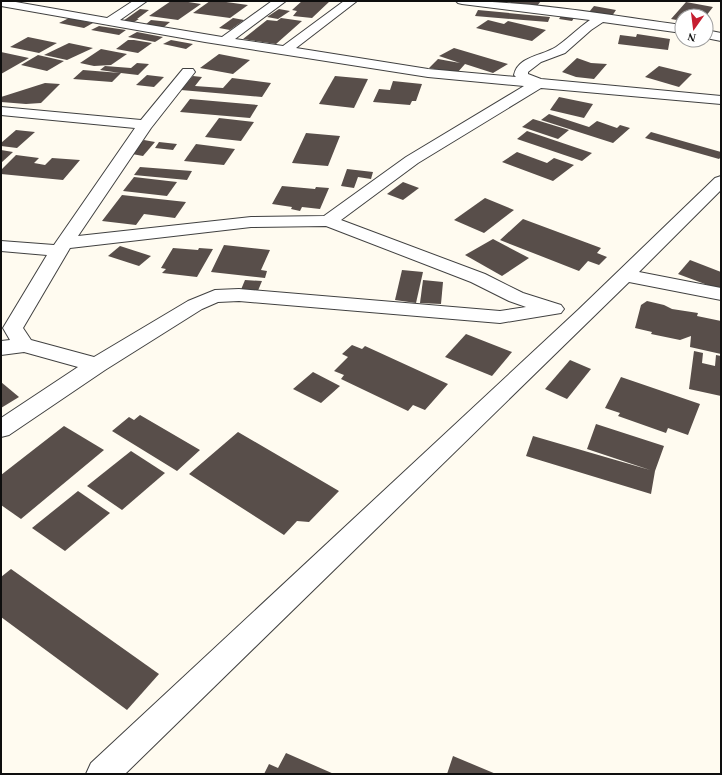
<svg xmlns="http://www.w3.org/2000/svg" width="722" height="775" viewBox="0 0 722 775" font-family="'Times New Roman',serif">
  <style>
    .building { fill: #584e4a }
    .lines { fill: none; stroke-linecap: round; stroke-linejoin: round }
    .street-casing { stroke: #414141; stroke-width: 2 }
    .street { fill: #fff; fill-rule: evenodd }
  </style>
  <rect width="100%" height="100%" fill="#fffbf0"/>
  <!-- building -->
  <g class="building">
    <polygon points="171,1 182,1 201,4 178,20 149,16"/>
    <polygon points="210,1 219,1 248,5 230,18 193,13"/>
    <polygon points="302,1 307,2 330,1 312,18 293,16 297,11 292,10"/>
    <polygon points="512,1 541,1 537,6 510,3"/>
    <polygon points="686,2 713,7 706,16 682,16 682,21 671,19"/>
    <polygon points="594,6 616,10 612,16 589,12"/>
    <polygon points="140,9 149,10 137,19 139,19 134,22 123,21"/>
    <polygon points="279,9 290,11 278,19 267,17"/>
    <polygon points="478,10 550,17 548,22 475,16"/>
    <polygon points="561,16 574,18 572,21 559,19"/>
    <polygon points="69,18 93,23 84,28 59,23"/>
    <polygon points="233,18 244,20 230,30 219,28"/>
    <polygon points="281,18 302,21 276,44 243,39 267,20 277,21"/>
    <polygon points="151,20 170,22 164,27 145,25"/>
    <polygon points="488,20 504,24 508,21 546,30 532,41 476,28"/>
    <polygon points="99,26 126,30 119,35 91,30"/>
    <polygon points="137,32 163,37 155,42 128,37"/>
    <polygon points="637,34 670,39 668,50 618,44 620,35 636,37"/>
    <polygon points="28,37 57,43 39,53 10,47"/>
    <polygon points="128,40 134,40 152,43 138,53 116,49"/>
    <polygon points="171,40 193,44 186,49 163,44"/>
    <polygon points="69,43 93,48 67,60 44,55"/>
    <polygon points="454,48 508,64 493,73 465,64 457,73 429,68 438,59 460,63 439,56"/>
    <polygon points="101,49 127,54 111,65 94,66 80,63"/>
    <polygon points="1,52 29,58 1,74"/>
    <polygon points="219,54 250,60 233,74 200,68"/>
    <polygon points="38,55 64,61 47,71 21,65"/>
    <polygon points="577,58 591,63 607,64 594,79 576,77 562,72"/>
    <polygon points="137,63 149,64 138,75 121,73 112,82 73,79 83,70 120,73 100,70 105,66 131,68"/>
    <polygon points="659,66 692,74 679,87 645,77"/>
    <polygon points="147,75 164,77 154,87 136,85"/>
    <polygon points="193,76 202,77 195,86 223,88 232,78 271,83 262,97 181,90"/>
    <polygon points="335,76 368,79 354,108 319,104"/>
    <polygon points="393,81 422,84 416,101 412,101 410,105 373,102 379,89 390,90"/>
    <polygon points="45,83 60,84 41,103 26,104 1,102 1,97"/>
    <polygon points="559,97 593,104 584,118 550,110"/>
    <polygon points="190,99 258,105 250,118 180,112"/>
    <polygon points="549,114 589,127 597,121 617,128 620,125 630,128 613,143 541,120"/>
    <polygon points="219,118 254,122 241,141 205,137"/>
    <polygon points="533,119 569,130 558,139 522,127"/>
    <polygon points="16,130 35,132 17,148 1,146 1,143"/>
    <polygon points="527,131 592,153 582,161 517,139"/>
    <polygon points="651,132 721,152 721,157 719,159 645,138"/>
    <polygon points="306,133 340,136 328,166 292,163"/>
    <polygon points="144,140 155,142 143,156 132,154"/>
    <polygon points="159,142 177,144 173,150 155,148"/>
    <polygon points="196,144 235,149 224,165 184,161"/>
    <polygon points="1,150 13,152 1,163"/>
    <polygon points="517,152 547,163 554,158 574,165 553,181 502,162"/>
    <polygon points="16,155 39,158 34,163 45,165 52,158 80,160 63,180 1,174 1,170"/>
    <polygon points="140,167 192,171 187,180 134,175"/>
    <polygon points="347,169 373,172 371,179 358,177 354,188 341,186"/>
    <polygon points="134,177 177,182 167,196 123,191"/>
    <polygon points="403,182 419,188 403,200 387,194"/>
    <polygon points="282,186 315,189 316,187 329,188 320,209 302,207 300,211 291,209 292,207 272,204"/>
    <polygon points="122,195 186,202 175,218 144,214 136,225 102,221"/>
    <polygon points="485,198 514,210 484,233 454,220"/>
    <polygon points="523,219 601,248 597,253 607,257 599,265 588,261 579,271 500,240"/>
    <polygon points="493,239 529,258 502,276 465,255"/>
    <polygon points="224,245 270,250 261,270 267,271 265,278 211,272"/>
    <polygon points="120,246 151,256 139,266 108,256"/>
    <polygon points="173,248 198,250 199,248 213,249 197,277 162,273 166,269 161,268"/>
    <polygon points="690,260 721,272 721,290 678,274"/>
    <polygon points="402,270 423,272 416,303 395,300"/>
    <polygon points="245,280 262,281 257,293 240,292"/>
    <polygon points="423,280 443,282 441,304 420,303"/>
    <polygon points="647,301 664,305 672,309 698,313 697,316 721,321 721,354 690,347 691,336 680,340 651,334 652,332 635,328 641,305"/>
    <polygon points="466,334 512,352 492,376 445,357"/>
    <polygon points="352,345 362,349 365,346 448,384 425,410 413,405 408,411 341,379 344,375 334,371 348,357 342,354"/>
    <polygon points="694,351 703,353 702,363 715,366 716,355 721,356 721,396 689,389"/>
    <polygon points="570,360 591,369 567,399 545,389"/>
    <polygon points="313,372 340,386 321,403 293,389"/>
    <polygon points="621,377 700,404 688,435 668,428 666,433 618,416 620,413 605,408"/>
    <polygon points="1,382 19,397 1,408"/>
    <polygon points="140,415 200,450 177,471 112,431 129,417 134,420"/>
    <polygon points="596,424 664,446 655,471 651,494 526,456 533,436 650,470 587,449"/>
    <polygon points="64,426 104,450 21,519 1,505 1,475"/>
    <polygon points="238,432 339,491 309,522 297,521 284,535 189,474"/>
    <polygon points="131,451 165,473 122,510 87,486"/>
    <polygon points="78,491 110,513 65,551 32,528"/>
    <polygon points="11,569 159,674 127,710 1,617 1,577"/>
    <polygon points="286,753 334,774 264,774 269,764 278,768"/>
    <polygon points="453,756 496,774 447,774"/>
  </g>
  <g class="lines">
    <!-- street casing -->
    <g class="street-casing">
      <g id="street">
        <path d="M 1,1 L 10,1 L 107,18 L 133,1 L 147,1 L 120,20 L 222,37 L 272,1 L 286,1 L 235,39 L 283,46 L 344,1 L 357,1 L 296,48 L 428,69 L 516,77 L 514,75 C 518,56 542,56 556,47 C 568,39 578,28 590,20 L 462,4 L 458,3 L 456,1 C 532,1 607,15 682,25 L 682,33 L 603,22 L 591,30 L 565,53 L 541,62 L 528,72 L 528,74 L 541,79 L 721,96 L 721,104 L 541,88 L 418,163 L 341,220 L 485,274 L 523,293 L 561,305 L 564,309 L 561,313 L 500,323 L 239,301 L 218,302 L 202,309 L 105,370 L 9,435 L 1,437 L 1,418 L 78,367 L 24,352 L 1,355 L 1,341 L 10,340 L 3,328 L 47,255 L 1,251 L 1,241 L 54,245 L 135,128 L 1,115 L 1,107 L 141,120 L 183,69 L 193,69 L 195,72 L 151,128 L 78,236 L 251,217 L 324,216 L 406,157 L 524,86 L 428,77 L 205,42 L 1,6 ZM 326,226 L 471,282 L 509,301 L 526,307 L 500,311 L 239,289 L 215,290 L 188,301 L 94,357 L 31,340 L 23,328 L 70,248 L 251,227 Z"/>
        <polygon points="706,30 721,33 721,41 706,38"/>
        <polygon points="721,176 721,190 639,272 721,288 721,300 629,282 125,774 86,774 91,763 578,310 715,178"/>
      </g>
    </g>
    <!-- street -->
    <use href="#street" class="street"/>
  </g>
  <!-- border -->
  <rect width="722" height="775" fill="none" stroke="#0e0e0e" stroke-width="4"/>
  <!-- north arrow -->
  <g transform="translate(694 28) rotate(194)"><circle r="19" fill="#ffffff" stroke="#9f9f9f"/>
  <path d="M0-3L7 15L0 10L-7 15Z" fill="#c61e30"/>
  <text y="-6" font-size="11" font-weight="bold" text-anchor="middle" fill="#0e0e0e">N</text>
  </g>
</svg>
